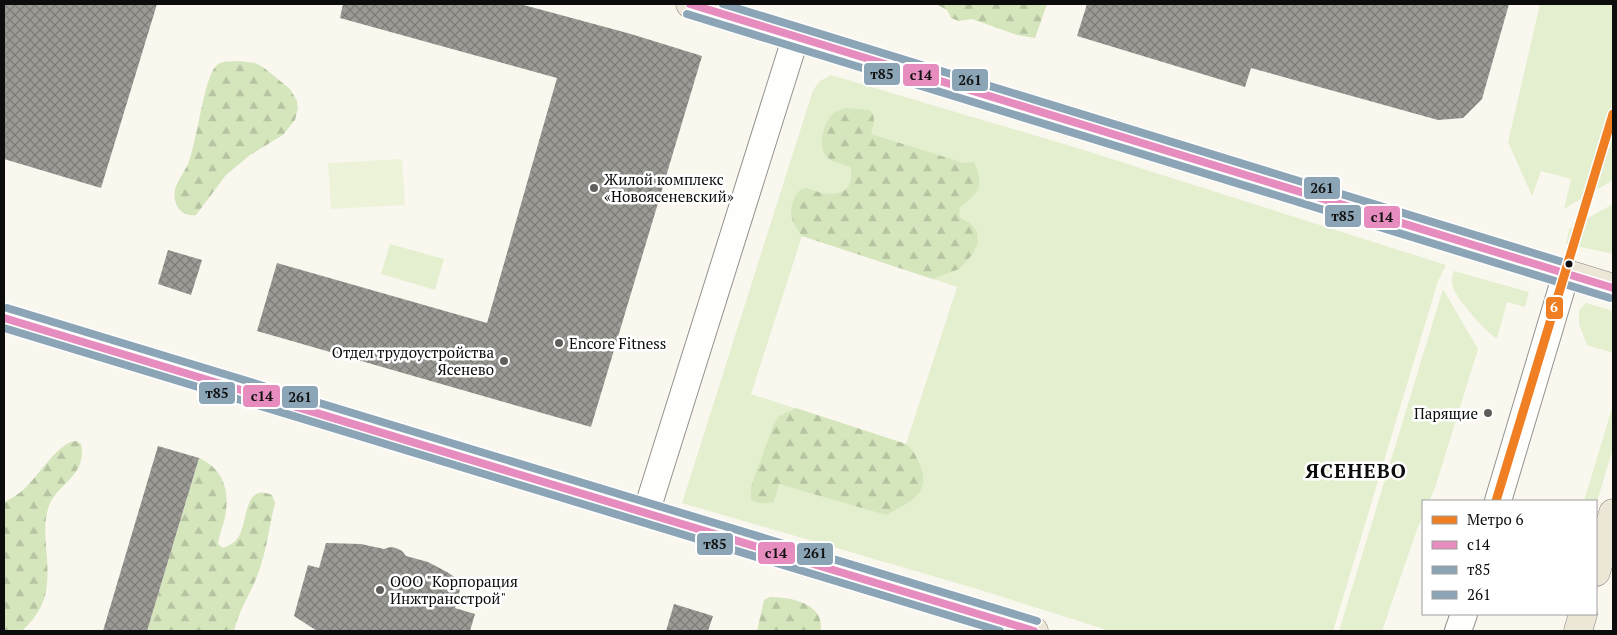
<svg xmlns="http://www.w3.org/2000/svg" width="1617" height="635" viewBox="0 0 1617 635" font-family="'PT Serif',serif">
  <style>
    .green { fill: #e4efcf; fill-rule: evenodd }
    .forest { fill: url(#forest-firs) }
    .pitch { fill: #edf3d9 }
    .building { fill: url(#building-cross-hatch) }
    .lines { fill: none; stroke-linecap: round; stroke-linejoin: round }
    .minor-casing { stroke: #93928e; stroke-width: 28 }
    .major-casing { stroke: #807f7c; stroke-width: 29 }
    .minor { stroke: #fefefd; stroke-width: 26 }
    .major { stroke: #ece6d7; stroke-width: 28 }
    .bus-1-casing { stroke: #fff; stroke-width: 11 }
    .bus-2-casing { stroke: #fff; stroke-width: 11 }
    .bus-3-casing { stroke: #fff; stroke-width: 11 }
    .bus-1 { stroke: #e78cbe; stroke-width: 8 }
    .bus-2 { stroke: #8ba5b6; stroke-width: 8 }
    .bus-3 { stroke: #8ba5b6; stroke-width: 8 }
    .metro-1-casing { stroke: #fff; stroke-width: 12 }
    .metro-1 { stroke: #f07e23; stroke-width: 9 }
    .poi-dot { fill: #5f5e5b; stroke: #fff; stroke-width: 2 }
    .bus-dot { fill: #0c0c0c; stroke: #fff; stroke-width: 2 }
    .labels { text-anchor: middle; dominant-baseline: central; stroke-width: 5; stroke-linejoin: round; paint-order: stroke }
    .poi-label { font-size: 15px; fill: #0c0c0c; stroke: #fff; text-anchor: start }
    .district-label { font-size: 20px; font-weight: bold; letter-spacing: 1px; fill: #0c0c0c; stroke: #fff }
    .line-badge { stroke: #fff; stroke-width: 2 }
    .badge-label { font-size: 14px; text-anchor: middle; font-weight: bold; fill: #fff }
    .pale-badge-label { font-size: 14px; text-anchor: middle; font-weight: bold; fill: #111 }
  </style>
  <defs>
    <pattern id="forest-firs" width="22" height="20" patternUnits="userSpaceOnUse" patternTransform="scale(1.25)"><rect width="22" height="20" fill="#d5e6bd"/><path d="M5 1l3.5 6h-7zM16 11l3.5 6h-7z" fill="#b6c4a1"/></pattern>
    <pattern id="building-cross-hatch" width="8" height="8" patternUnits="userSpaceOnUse" patternTransform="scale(1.25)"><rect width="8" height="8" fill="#9c9a95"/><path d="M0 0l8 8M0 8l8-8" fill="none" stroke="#7e7c78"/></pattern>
  </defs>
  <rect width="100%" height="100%" fill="#faf7ef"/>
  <!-- green -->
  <g class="green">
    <polygon points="1540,4 1613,4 1613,180 1564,209 1571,179 1541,171 1532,196 1508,142"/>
    <path d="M 831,75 L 1074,147 L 1446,265 L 1438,281 L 1333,631 L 1110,631 L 977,589 L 682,503 L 813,90 L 820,81 ZM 802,236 L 957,287 L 906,444 L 751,394 Z"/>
    <polygon points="1613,204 1613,254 1566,244 1569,229"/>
    <polygon points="390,244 444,259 435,290 381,274"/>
    <path d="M 1454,271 L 1529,292 L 1525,307 L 1507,302 L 1497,339 C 1486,332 1457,300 1453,287 C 1451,281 1452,276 1454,271 Z"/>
    <polygon points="1443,289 1478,349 1435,488 1429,501 1423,501 1423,515 1415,535 1382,631 1339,631"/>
    <polygon points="1586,303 1613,311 1613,353 1587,345 1579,324 1579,310"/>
    <polygon points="1613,405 1613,448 1596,505 1596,501 1584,501"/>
  </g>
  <!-- forest -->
  <g class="forest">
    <polygon points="936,4 1047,4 1035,38 1017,35 972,19 959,21 951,18 947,10"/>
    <path d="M 239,61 L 255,63 L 263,67 L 290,89 L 297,101 L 298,108 L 295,120 L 283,135 L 250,155 L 226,175 L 196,215 C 178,218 170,199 177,184 C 180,177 185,171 188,164 C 192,153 194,141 197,130 C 200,117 207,73 217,65 C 223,60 232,62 239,61 Z"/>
    <path d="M 847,108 L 870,110 C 877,118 873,125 871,134 L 964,163 L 974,162 C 985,186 979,192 960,207 L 959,215 L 961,218 L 970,223 L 977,232 L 978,243 L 972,255 L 959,269 L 933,279 L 802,236 C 792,223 787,212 795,197 C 797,192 801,188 807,188 C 811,189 815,191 818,192 C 839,197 854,192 851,168 L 848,166 C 841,163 831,162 826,156 C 817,145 824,120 835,112 C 838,110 843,109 847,108 Z"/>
    <path d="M 796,408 L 906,444 C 913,449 916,456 919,463 C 934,494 908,503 886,515 L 779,484 L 774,502 C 765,504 759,504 751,500 L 751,487 L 773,426 L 779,416 Z"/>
    <path d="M 76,441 L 81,444 C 88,477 55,483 48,509 C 43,526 46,541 47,558 C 49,590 46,609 22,631 L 4,631 L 4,503 C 11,498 18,495 24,489 C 38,477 58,442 76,441 Z"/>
    <path d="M 199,458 C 224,470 230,490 225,517 C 223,527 219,535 218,544 L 223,548 C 230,545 235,543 239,536 C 248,521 244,482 272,495 L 275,503 C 269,526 267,549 259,571 C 252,592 239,609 234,631 L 147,631 Z"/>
    <path d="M 770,597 C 785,597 809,600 818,615 C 821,620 821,626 821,631 L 757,631 L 764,600 Z"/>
  </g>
  <!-- pitch -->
  <polygon class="pitch" points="402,159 405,205 331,209 328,163"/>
  <!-- building -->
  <g class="building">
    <polygon points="4,4 157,4 101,188 4,159"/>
    <polygon points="343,4 520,4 631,34 702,56 591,427 257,331 277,263 487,323 557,78 340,18"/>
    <polygon points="1087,4 1509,4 1482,99 1463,118 1438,120 1251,68 1245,87 1077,36"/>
    <polygon points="168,250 202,260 191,295 158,284"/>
    <polygon points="158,446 199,458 147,631 103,631"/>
    <polygon points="326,543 361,544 384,549 390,547 396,548 402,551 406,556 428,562 447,572 462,582 455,608 475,614 470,631 317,631 294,616 308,565 319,568"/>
    <polygon points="674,604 713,616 708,631 666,631"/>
  </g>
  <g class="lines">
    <!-- minor casing -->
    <g class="minor-casing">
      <g id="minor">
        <polyline points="1498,501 1566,274"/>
        <polyline points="646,513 796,36"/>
        <polyline points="1458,631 1464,614"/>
      </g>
    </g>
    <!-- major casing -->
    <g class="major-casing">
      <g id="major">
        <polyline points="690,4 1613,288"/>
        <polyline points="4,318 1034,631"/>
        <polyline points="1596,572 1613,513"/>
        <polyline points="1578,631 1583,614"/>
      </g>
    </g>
    <!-- minor -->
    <use href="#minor" class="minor"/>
    <!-- major -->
    <use href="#major" class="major"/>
    <!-- bus-1 casing -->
    <g class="bus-1-casing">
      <g id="bus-1">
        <polyline points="690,4 1613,288"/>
        <polyline points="4,318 1034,631"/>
      </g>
    </g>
    <!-- bus-2 casing -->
    <g class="bus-2-casing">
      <g id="bus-2">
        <polyline points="687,14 1610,298"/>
        <polyline points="4,328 1000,631"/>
      </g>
    </g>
    <!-- bus-3 casing -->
    <g class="bus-3-casing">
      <g id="bus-3">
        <polyline points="723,4 1569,264"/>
        <polyline points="7,308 1037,621"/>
      </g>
    </g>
    <!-- bus-1 -->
    <use href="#bus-1" class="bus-1"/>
    <!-- bus-2 -->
    <use href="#bus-2" class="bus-2"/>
    <!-- bus-3 -->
    <use href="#bus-3" class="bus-3"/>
    <!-- metro-1 casing -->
    <g class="metro-1-casing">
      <polyline id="metro-1" points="1496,501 1613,114"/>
    </g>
    <!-- metro-1 -->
    <use href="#metro-1" class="metro-1"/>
  </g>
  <!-- markers -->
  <g class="poi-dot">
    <circle cx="594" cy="188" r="5"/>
    <circle cx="559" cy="343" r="5"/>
    <circle cx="504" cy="361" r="5"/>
    <circle cx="1488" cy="413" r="5"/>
    <circle cx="380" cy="590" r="5"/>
  </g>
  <circle class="bus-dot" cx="1569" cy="264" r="4.5"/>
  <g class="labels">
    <!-- poi labels -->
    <g class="poi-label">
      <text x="604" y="179">Жилой комплекс<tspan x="604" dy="17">«Новоясеневский»</tspan></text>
      <text x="569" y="343">Encore Fitness</text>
      <text x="494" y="352" text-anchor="end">Отдел трудоустройства<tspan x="494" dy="17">Ясенево</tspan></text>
      <text x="1478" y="413" text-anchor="end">Парящие</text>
      <text x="390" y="581">ООО "Корпорация<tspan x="390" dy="17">Инжтрансстрой"</tspan></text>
    </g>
    <!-- district labels -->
    <g class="district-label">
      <text x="1356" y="470">ЯСЕНЕВО</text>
    </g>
  </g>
  <g class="line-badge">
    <rect x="863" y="62" width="38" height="24" rx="5" fill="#8ba5b6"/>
    <rect x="902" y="63" width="38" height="24" rx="5" fill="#e78cbe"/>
    <rect x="951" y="68" width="38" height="24" rx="5" fill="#8ba5b6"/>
    <rect x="1303" y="176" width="38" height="24" rx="5" fill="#8ba5b6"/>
    <rect x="1324" y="204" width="38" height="24" rx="5" fill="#8ba5b6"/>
    <rect x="1363" y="205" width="38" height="24" rx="5" fill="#e78cbe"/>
    <rect x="1545" y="296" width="19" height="24" rx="5" fill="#f07e23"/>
    <rect x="198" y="381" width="38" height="24" rx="5" fill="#8ba5b6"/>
    <rect x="242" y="384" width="39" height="24" rx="5" fill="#e78cbe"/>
    <rect x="281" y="385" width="38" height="24" rx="5" fill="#8ba5b6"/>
    <rect x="696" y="532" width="38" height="24" rx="5" fill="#8ba5b6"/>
    <rect x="757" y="541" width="39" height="24" rx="5" fill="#e78cbe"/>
    <rect x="796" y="542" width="38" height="24" rx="5" fill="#8ba5b6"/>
  </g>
  <g class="badge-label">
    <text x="1554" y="312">6</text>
  </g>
  <g class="pale-badge-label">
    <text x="882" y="79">т85</text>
    <text x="921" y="80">с14</text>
    <text x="970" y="85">261</text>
    <text x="1322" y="193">261</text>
    <text x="1343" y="221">т85</text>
    <text x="1382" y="222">с14</text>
    <text x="217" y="398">т85</text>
    <text x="262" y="401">с14</text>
    <text x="300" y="402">261</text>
    <text x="715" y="549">т85</text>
    <text x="776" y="558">с14</text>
    <text x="815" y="558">261</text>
  </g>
  <!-- border -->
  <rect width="1617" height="635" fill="none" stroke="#0c0c0c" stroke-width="10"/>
  <!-- legend -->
  <rect x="1422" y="500" width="175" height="115" fill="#ffffff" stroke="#9e9e9e"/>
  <rect x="1432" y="516" width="25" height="8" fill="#f07e23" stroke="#9e9e9e"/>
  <text x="1467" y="525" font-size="15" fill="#0c0c0c">Метро 6</text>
  <rect x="1432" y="541" width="25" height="8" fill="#e78cbe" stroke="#9e9e9e"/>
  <text x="1467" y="550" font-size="15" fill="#0c0c0c">с14</text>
  <rect x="1432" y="566" width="25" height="8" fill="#8ba5b6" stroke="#9e9e9e"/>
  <text x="1467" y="575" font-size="15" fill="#0c0c0c">т85</text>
  <rect x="1432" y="591" width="25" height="8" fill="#8ba5b6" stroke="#9e9e9e"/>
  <text x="1467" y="600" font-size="15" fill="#0c0c0c">261</text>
</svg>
